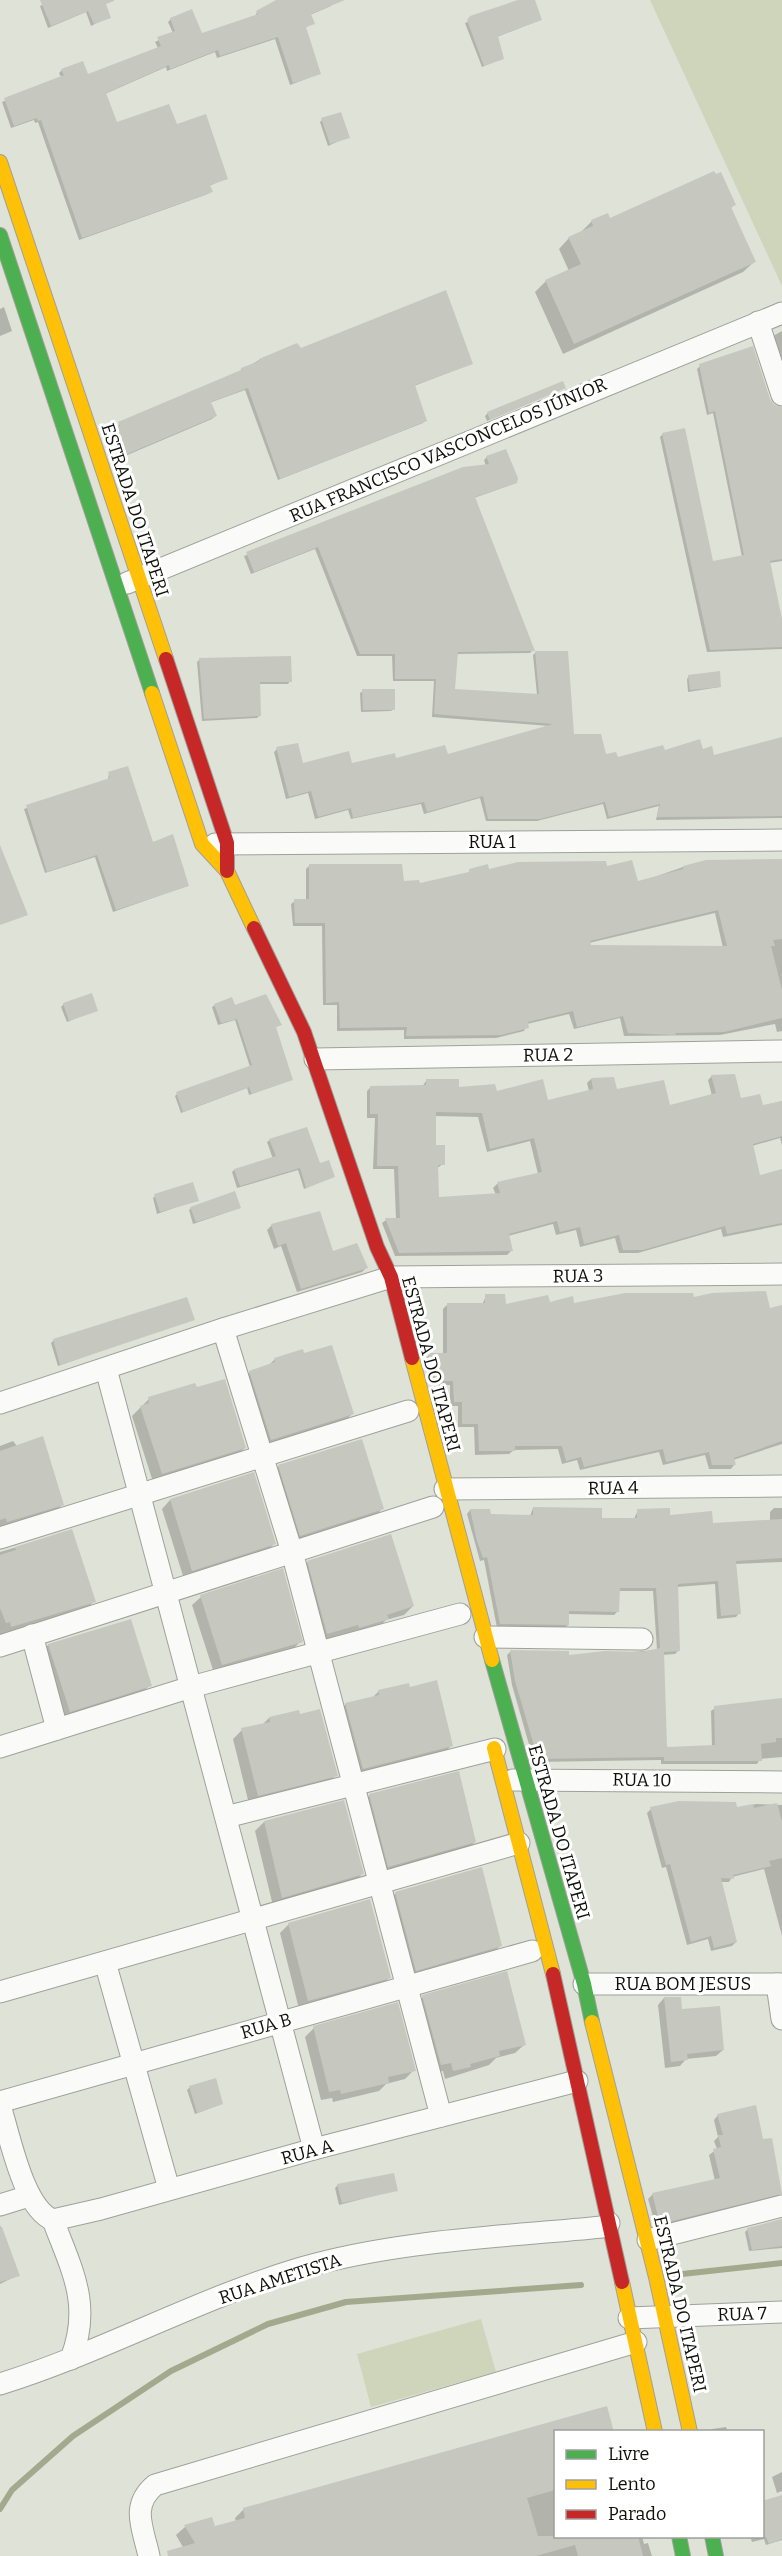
<svg xmlns="http://www.w3.org/2000/svg" width="782" height="2556" viewBox="0 0 782 2556" font-family="Bitter,serif">
  <style>
    .green { fill: #cfd5bb }
    .shadow { fill: #0003; fill-rule: evenodd }
    .lines { fill: none; stroke-linecap: round; stroke-linejoin: round }
    .stream { stroke: #a3a98d; stroke-width: 6 }
    .building { fill: #c6c8c0; fill-rule: evenodd }
    .street-casing { stroke: #9fa199; stroke-width: 23 }
    .fast-casing { stroke: #9fa199; stroke-width: 16 }
    .slow-casing { stroke: #9fa199; stroke-width: 16 }
    .jam-casing { stroke: #9fa199; stroke-width: 16 }
    .street { stroke: #fafbf9; stroke-width: 21 }
    .fast { stroke: #4caf50; stroke-width: 14 }
    .slow { stroke: #ffc107; stroke-width: 14 }
    .jam { stroke: #c62828; stroke-width: 14 }
    .labels { text-anchor: middle; dominant-baseline: central; stroke-width: 6; stroke-linejoin: round; paint-order: stroke }
    .street-label { font-size: 18px; fill: #0e1009; stroke: #fff }
  </style>
  <rect width="100%" height="100%" fill="#dfe2d7"/>
  <!-- green -->
  <g class="green">
    <polygon points="650,0 782,0 782,286"/>
    <polygon points="481,2319 496,2372 371,2407 357,2354"/>
  </g>
  <!-- shadow -->
  <g class="shadow">
    <polygon points="52,0 102,0 109,17 91,26 86,12 48,28 40,6"/>
    <polygon points="279,0 328,0 331,6 310,15 313,23 305,28 319,74 290,85 275,39 217,58 215,52 167,71 166,67 105,94 116,124 176,126 227,178 209,186 211,191 208,194 79,240 38,122 35,123 34,120 11,128 2,102 61,77 59,73 62,70 87,76 158,48 155,42 173,33 168,22 171,19 201,35 255,17 257,12"/>
    <polygon points="528,0 534,0 540,20 497,37 503,58 482,67 465,23"/>
    <polygon points="322,120 348,137 328,146 320,122"/>
    <polygon points="734,205 730,209 754,262 743,272 563,354 535,292 546,281 569,271 559,249 569,238 581,232 591,222 607,215 610,220"/>
    <polygon points="4,307 12,331 0,336 0,309"/>
    <polygon points="782,331 782,364 773,336"/>
    <polygon points="300,350 471,364 414,386 425,420 423,423 278,480 245,390 209,403 215,416 212,419 118,459 109,434 118,428 119,423 239,372 259,360"/>
    <polygon points="700,366 782,409 782,561 769,563 782,626 782,649 707,652 660,437 663,434 712,563 742,557 713,413 707,415 697,369"/>
    <polygon points="565,388 487,421 485,416 488,413"/>
    <polygon points="487,457 516,483 474,498 533,650 530,653 456,654 453,691 537,695 533,655 536,652 573,736 605,756 617,759 664,752 702,750 713,757 782,747 782,818 656,820 659,806 607,819 603,804 537,821 486,821 480,798 424,814 421,804 351,819 348,810 315,819 308,793 286,799 274,752 277,749 302,765 351,765 446,756 549,726 432,717 434,681 393,681 392,656 357,656 315,549 251,574 244,556 486,466 484,460"/>
    <polygon points="200,659 290,681 288,684 259,684 260,715 257,718 202,721 197,662"/>
    <polygon points="689,676 720,687 688,692 687,679"/>
    <polygon points="363,691 394,709 391,711 361,712 360,693"/>
    <polygon points="109,773 152,843 187,886 113,912 95,857 45,873 24,809 108,780"/>
    <path d="M 782,861 L 782,1031 L 777,1032 L 775,1024 L 720,1035 L 624,1036 L 620,1018 L 574,1029 L 569,1014 L 527,1024 L 524,1031 L 496,1038 L 404,1039 L 404,1030 L 337,1031 L 337,1005 L 323,1005 L 322,926 L 293,926 L 291,904 L 295,901 L 306,900 L 306,869 L 309,866 L 419,885 L 466,875 L 470,871 L 606,868 L 637,883 L 683,867 ZM 715,913 L 723,948 L 589,946 L 589,943 Z"/>
    <polygon points="64,1004 96,1010 67,1022 61,1007"/>
    <polygon points="215,1005 234,1007 280,1025 274,1028 291,1080 249,1095 247,1088 181,1113 175,1096 177,1094 250,1067 235,1020 218,1025 212,1007"/>
    <path d="M 712,1076 L 740,1100 L 762,1106 L 782,1101 L 782,1145 L 780,1138 L 752,1146 L 759,1176 L 782,1171 L 782,1225 L 723,1237 L 721,1229 L 638,1253 L 619,1253 L 615,1238 L 580,1247 L 576,1230 L 556,1235 L 553,1224 L 508,1236 L 511,1251 L 507,1255 L 395,1256 L 382,1223 L 386,1220 L 396,1219 L 394,1169 L 373,1169 L 375,1118 L 367,1118 L 367,1091 L 371,1087 L 422,1087 L 426,1081 L 458,1089 L 547,1102 L 589,1091 L 587,1083 L 591,1079 L 616,1090 L 669,1107 L 712,1096 L 708,1080 ZM 435,1116 L 478,1117 L 487,1152 L 530,1141 L 538,1174 L 497,1184 L 493,1188 L 496,1195 L 437,1198 L 436,1169 L 443,1164 L 435,1147 Z"/>
    <polygon points="270,1140 319,1165 333,1177 304,1189 298,1170 237,1188 232,1172 234,1170 273,1159 267,1142"/>
    <polygon points="155,1196 197,1200 157,1214 153,1198"/>
    <polygon points="191,1208 240,1208 193,1224 189,1210"/>
    <polygon points="319,1213 332,1253 366,1268 362,1272 297,1292 281,1246 274,1249 267,1230 271,1226"/>
    <polygon points="486,1296 504,1306 693,1299 769,1310 782,1307 782,1444 733,1460 734,1465 731,1469 709,1469 705,1455 663,1465 659,1452 580,1470 577,1460 562,1464 558,1449 514,1450 509,1454 475,1455 474,1427 458,1427 458,1406 450,1406 450,1385 432,1385 425,1359 429,1355 443,1355 443,1309 447,1305 482,1305"/>
    <polygon points="193,1319 58,1366 51,1343 54,1340"/>
    <polygon points="275,1359 352,1414 343,1423 262,1448 241,1381 250,1372 268,1366"/>
    <polygon points="149,1399 245,1448 236,1456 153,1482 132,1416"/>
    <polygon points="13,1441 63,1504 54,1513 0,1530 0,1446"/>
    <polygon points="279,1466 382,1509 373,1518 292,1544 270,1475"/>
    <polygon points="170,1500 274,1544 266,1552 184,1579 162,1509"/>
    <polygon points="533,1508 600,1520 634,1519 638,1510 712,1525 770,1522 770,1512 774,1508 782,1508 782,1562 735,1564 739,1613 736,1617 717,1619 715,1584 677,1587 679,1650 675,1654 662,1655 666,1749 712,1747 711,1711 715,1708 782,1700 782,1757 760,1759 757,1764 661,1764 661,1760 534,1762 512,1685 507,1655 510,1652 567,1657 657,1650 653,1591 618,1591 618,1611 614,1615 568,1614 568,1625 564,1628 497,1628 484,1560 480,1561 467,1514 470,1510 489,1510 489,1516 530,1516"/>
    <polygon points="71,1531 94,1601 86,1610 0,1636 0,1552"/>
    <polygon points="308,1562 413,1606 404,1615 386,1620 378,1628 318,1642 299,1571"/>
    <polygon points="201,1597 301,1641 292,1650 214,1673 192,1605"/>
    <polygon points="130,1621 150,1685 141,1694 61,1719 40,1654 48,1645"/>
    <polygon points="409,1689 451,1746 442,1755 354,1777 337,1713 346,1704 372,1698 379,1691"/>
    <polygon points="299,1716 336,1775 327,1784 249,1804 233,1739 242,1730 262,1725 269,1718"/>
    <polygon points="370,1795 475,1842 466,1850 380,1875 361,1804"/>
    <polygon points="756,1804 782,1805 782,1936 764,1869 732,1877 729,1882 720,1882 736,1942 732,1946 711,1951 708,1939 687,1945 666,1867 662,1868 647,1813 651,1809 736,1809"/>
    <polygon points="264,1822 362,1874 353,1883 273,1906 255,1831"/>
    <polygon points="396,1893 500,1946 491,1955 407,1979 387,1902"/>
    <polygon points="289,1924 390,1977 381,1986 299,2009 280,1933"/>
    <polygon points="423,1997 524,2045 515,2053 496,2058 489,2065 445,2079 443,2071 432,2073 414,2006"/>
    <polygon points="664,1998 723,2050 716,2056 686,2059 680,2066 665,2068 658,2005"/>
    <polygon points="314,2028 414,2070 405,2079 386,2084 379,2091 333,2102 332,2098 321,2100 305,2037"/>
    <polygon points="190,2087 222,2104 195,2114 187,2090"/>
    <polygon points="718,2115 762,2141 780,2193 776,2198 656,2227 648,2199 653,2194 715,2181 709,2155 717,2149 714,2141 718,2137 714,2120"/>
    <polygon points="338,2185 396,2190 339,2205 335,2188"/>
    <polygon points="782,2219 782,2248 749,2251 745,2232 748,2229"/>
    <polygon points="0,2225 18,2275 0,2284"/>
    <polygon points="726,2427 728,2432 709,2432 712,2429"/>
    <polygon points="556,2432 556,2536 642,2536 644,2544 648,2543 652,2556 177,2556 184,2549 176,2535 185,2527 211,2519 214,2528 236,2522 235,2518 244,2509"/>
    <polygon points="782,2472 782,2491 777,2493 772,2477"/>
    <polygon points="782,2511 782,2540 766,2545 764,2539 752,2542 750,2536 762,2536"/>
  </g>
  <g class="lines">
    <!-- stream -->
    <g class="stream">
      <polyline points="673,2275 782,2263"/>
      <polyline points="0,2509 12,2490 73,2436 171,2371 268,2324 346,2302 581,2285"/>
    </g>
  </g>
  <!-- building -->
  <g class="building">
    <polygon points="40,0 114,0 114,1 106,4 111,18 94,24 88,11 51,26"/>
    <polygon points="276,0 345,0 311,14 315,24 306,27 321,74 293,83 278,37 220,56 218,50 170,69 169,65 106,93 117,122 169,104 177,124 206,114 228,179 210,185 213,192 82,238 41,120 38,121 37,118 14,126 4,98 64,75 61,69 83,61 88,74 161,46 157,37 175,31 170,18 192,9 202,33 258,14 256,11"/>
    <polygon points="518,0 535,0 542,20 498,36 504,59 484,66 467,20 470,16"/>
    <polygon points="341,112 350,138 330,144 321,118"/>
    <polygon points="714,171 716,174 721,172 736,205 731,207 756,262 574,344 545,280 581,264 568,237 593,226 591,220 608,213 610,218"/>
    <polygon points="446,290 473,364 415,385 427,421 280,479 248,388 211,402 217,416 120,457 111,430 120,426 118,422 241,370 241,368 259,361 259,359 297,343 301,348"/>
    <polygon points="753,346 770,399 774,405 782,407 782,559 770,561 782,619 782,647 710,650 662,433 685,428 713,561 744,555 715,411 709,413 699,364"/>
    <polygon points="563,381 566,388 490,420 487,412"/>
    <polygon points="506,449 518,478 517,483 475,497 535,651 458,652 455,689 539,694 535,651 568,651 574,734 601,734 606,754 616,752 618,757 663,745 665,750 700,739 703,749 712,746 714,755 782,737 782,816 657,817 660,804 609,817 605,802 540,819 488,819 483,796 427,812 424,802 353,818 351,808 318,817 311,791 289,797 276,747 298,743 303,763 349,751 352,763 395,753 396,758 445,745 448,754 553,724 434,714 436,679 395,679 395,654 360,654 318,547 254,572 246,552 463,467 489,464 486,456"/>
    <polygon points="291,656 292,682 260,682 261,716 204,719 199,658"/>
    <polygon points="720,671 721,687 690,690 688,675"/>
    <polygon points="362,689 395,689 395,710 363,710"/>
    <polygon points="128,766 153,842 173,834 189,886 116,910 97,855 47,872 26,805 110,778 108,772"/>
    <polygon points="0,845 28,915 0,925"/>
    <path d="M 782,859 L 782,939 L 773,940 L 775,946 L 771,946 L 782,990 L 782,1018 L 724,1032 L 675,1033 L 676,1035 L 628,1033 L 623,1016 L 577,1027 L 573,1011 L 528,1022 L 529,1028 L 501,1035 L 406,1036 L 407,1027 L 340,1028 L 339,1002 L 326,1003 L 325,923 L 295,923 L 294,899 L 309,899 L 309,864 L 402,864 L 404,881 L 419,880 L 420,883 L 469,872 L 469,869 L 488,864 L 489,869 L 518,862 L 606,861 L 607,866 L 632,860 L 638,881 L 683,869 L 683,866 L 706,860 ZM 718,910 L 727,946 L 591,945 L 590,941 Z"/>
    <polygon points="92,993 98,1011 69,1021 63,1003"/>
    <polygon points="266,994 282,1025 276,1027 293,1080 252,1094 249,1087 183,1112 176,1092 252,1065 237,1019 221,1023 214,1004 232,997 235,1005"/>
    <path d="M 735,1074 L 741,1098 L 760,1094 L 763,1105 L 782,1101 L 782,1136 L 753,1144 L 760,1175 L 782,1169 L 782,1223 L 727,1234 L 725,1226 L 643,1250 L 623,1250 L 619,1235 L 584,1244 L 580,1227 L 560,1232 L 557,1221 L 509,1234 L 513,1251 L 399,1253 L 385,1218 L 400,1218 L 398,1166 L 377,1166 L 378,1114 L 370,1114 L 370,1086 L 426,1085 L 426,1079 L 459,1079 L 459,1087 L 495,1084 L 497,1091 L 543,1079 L 548,1100 L 593,1089 L 591,1078 L 614,1077 L 617,1089 L 664,1080 L 670,1105 L 716,1093 L 711,1075 ZM 436,1112 L 482,1113 L 490,1149 L 534,1138 L 542,1172 L 497,1182 L 500,1193 L 439,1197 L 438,1165 L 445,1165 L 445,1145 L 436,1145 Z"/>
    <polygon points="307,1127 320,1163 329,1160 335,1177 306,1188 300,1168 240,1186 234,1169 276,1156 269,1139"/>
    <polygon points="193,1182 199,1201 160,1212 154,1194"/>
    <polygon points="235,1191 241,1208 196,1222 190,1207"/>
    <polygon points="320,1211 333,1251 357,1243 368,1268 301,1289 286,1243 278,1246 271,1224"/>
    <polygon points="766,1291 770,1308 782,1305 782,1441 734,1458 736,1465 712,1465 709,1452 666,1462 663,1449 584,1467 581,1457 566,1461 562,1446 515,1446 515,1451 479,1451 478,1424 462,1424 462,1402 454,1402 453,1381 436,1381 428,1353 447,1353 447,1303 485,1303 485,1294 505,1294 506,1304 548,1295 550,1302 573,1296 574,1303 625,1293 693,1293 694,1297 712,1293"/>
    <polygon points="187,1297 195,1320 60,1365 53,1339"/>
    <polygon points="332,1345 354,1414 271,1440 249,1371 275,1362 274,1358 303,1349 304,1353"/>
    <polygon points="225,1379 246,1448 162,1474 140,1406 149,1403 148,1397 195,1383 197,1387"/>
    <polygon points="43,1436 64,1505 7,1522 6,1518 0,1520 0,1451"/>
    <polygon points="362,1439 384,1509 300,1536 278,1465"/>
    <polygon points="254,1472 276,1544 192,1571 170,1499"/>
    <polygon points="533,1507 602,1508 602,1518 637,1518 637,1509 670,1508 670,1515 712,1511 713,1523 782,1519 782,1558 736,1561 741,1614 721,1616 718,1581 678,1584 680,1651 664,1652 667,1747 715,1745 714,1706 782,1698 782,1738 776,1738 776,1742 761,1744 762,1761 664,1761 664,1757 538,1759 515,1681 510,1650 569,1651 569,1655 605,1651 642,1652 660,1648 656,1588 620,1588 619,1612 569,1611 569,1625 500,1624 487,1557 483,1558 477,1541 470,1509 490,1509 491,1514 533,1515"/>
    <polygon points="72,1529 96,1602 11,1627 10,1622 6,1623 0,1608 0,1555 16,1550 15,1547"/>
    <polygon points="391,1534 414,1606 387,1615 389,1619 359,1628 358,1625 327,1634 307,1561"/>
    <polygon points="283,1568 303,1642 222,1665 200,1595"/>
    <polygon points="131,1619 152,1686 70,1712 48,1644"/>
    <polygon points="437,1680 453,1746 363,1769 345,1703 379,1695 378,1690 409,1683 410,1687"/>
    <polygon points="320,1709 338,1776 258,1796 241,1728 270,1722 269,1717 299,1710 300,1714"/>
    <polygon points="459,1771 476,1842 388,1867 369,1794"/>
    <polygon points="344,1800 364,1874 282,1898 264,1821"/>
    <polygon points="679,1801 736,1802 737,1807 753,1804 754,1808 777,1803 782,1822 782,1858 769,1861 771,1866 733,1875 734,1879 721,1878 737,1942 714,1948 711,1936 691,1942 670,1864 666,1865 650,1807"/>
    <polygon points="482,1867 502,1946 416,1971 395,1892"/>
    <polygon points="370,1899 391,1978 308,2001 288,1923"/>
    <polygon points="507,1971 526,2045 499,2051 500,2056 470,2064 471,2067 453,2071 451,2063 441,2065 422,1995"/>
    <polygon points="664,1997 681,1997 682,2009 720,2006 724,2050 687,2054 688,2060 671,2062"/>
    <polygon points="398,2002 416,2071 388,2077 389,2083 341,2094 340,2090 329,2092 313,2026"/>
    <polygon points="216,2078 223,2104 197,2113 189,2086"/>
    <polygon points="756,2105 763,2139 772,2138 782,2194 660,2224 652,2193 720,2178 713,2149 721,2147 718,2135 723,2135 717,2114"/>
    <polygon points="394,2173 398,2191 342,2203 337,2184"/>
    <polygon points="782,2219 782,2246 752,2250 747,2228"/>
    <polygon points="2,2227 20,2276 0,2282 0,2228"/>
    <polygon points="607,2406 614,2432 555,2432 555,2490 527,2498 538,2536 638,2536 643,2556 578,2556 575,2545 536,2556 168,2556 167,2551 195,2543 184,2525 212,2517 215,2526 245,2518 243,2508"/>
    <polygon points="782,2495 782,2539 769,2544 766,2537 762,2538 762,2501"/>
  </g>
  <g class="lines">
    <!-- street casing -->
    <g class="street-casing">
      <g id="street">
        <polyline points="758,322 782,395"/>
        <polyline points="127,583 782,313"/>
        <polyline points="215,844 782,840"/>
        <polyline points="315,1059 782,1051"/>
        <polyline points="223,1329 292,1552 441,2116"/>
        <polyline points="106,1369 314,2149"/>
        <polyline points="0,1403 223,1329 391,1277 782,1274"/>
        <polyline points="445,1489 782,1486"/>
        <polyline points="0,1538 408,1411"/>
        <polyline points="32,1635 57,1729"/>
        <polyline points="485,1637 642,1639"/>
        <polyline points="0,1646 433,1507"/>
        <polyline points="0,1747 191,1687 460,1614"/>
        <polyline points="513,1780 782,1782"/>
        <polyline points="226,1817 495,1749"/>
        <polyline points="105,1962 169,2189"/>
        <polyline points="584,1984 782,1984"/>
        <polyline points="777,1984 782,2019"/>
        <polyline points="0,1992 519,1843"/>
        <polyline points="0,2102 532,1951"/>
        <path d="M 0,2106 C 10,2136 23,2208 53,2220 L 101,2209 L 314,2149 L 577,2081"/>
        <polyline points="0,2205 29,2196"/>
        <path d="M 53,2220 C 72,2271 92,2304 71,2359"/>
        <polyline points="648,2240 782,2206"/>
        <polyline points="629,2318 782,2312"/>
        <path d="M 0,2384 C 103,2352 197,2299 301,2268 C 398,2240 502,2237 602,2227 L 609,2223"/>
        <path d="M 149,2556 C 143,2528 130,2506 155,2485 L 636,2342"/>
      </g>
    </g>
    <!-- fast casing -->
    <g class="fast-casing">
      <g id="fast">
        <polyline points="0,235 152,693"/>
        <polyline points="492,1660 584,1984 592,2022"/>
        <polyline points="679,2536 683,2556"/>
        <polyline points="712,2536 716,2556"/>
      </g>
    </g>
    <!-- slow casing -->
    <g class="slow-casing">
      <g id="slow">
        <polyline points="0,162 166,659"/>
        <polyline points="152,693 202,844 227,871 254,928"/>
        <polyline points="412,1358 492,1660"/>
        <polyline points="494,1748 553,1974"/>
        <polyline points="592,2022 656,2277 690,2432"/>
        <polyline points="622,2282 655,2432"/>
      </g>
    </g>
    <!-- jam casing -->
    <g class="jam-casing">
      <g id="jam">
        <polyline points="166,659 227,843 227,871"/>
        <polyline points="254,928 304,1032 377,1247 391,1277 412,1358"/>
        <polyline points="553,1974 622,2282"/>
      </g>
    </g>
    <!-- street -->
    <use href="#street" class="street"/>
    <!-- fast -->
    <use href="#fast" class="fast"/>
    <!-- slow -->
    <use href="#slow" class="slow"/>
    <!-- jam -->
    <use href="#jam" class="jam"/>
  </g>
  <g class="labels">
    <!-- street labels -->
    <g class="street-label">
      <text transform="translate(448 450) rotate(-23)">RUA FRANCISCO VASCONCELOS JÚNIOR</text>
      <text transform="translate(135 510) rotate(72)">ESTRADA DO ITAPERI</text>
      <text x="492" y="842">RUA 1</text>
      <text transform="translate(548 1055) rotate(-1)">RUA 2</text>
      <text transform="translate(578 1276) rotate(-1)">RUA 3</text>
      <text transform="translate(431 1364) rotate(75)">ESTRADA DO ITAPERI</text>
      <text transform="translate(613 1488) rotate(-1)">RUA 4</text>
      <text transform="translate(642 1780) rotate(1)">RUA 10</text>
      <text transform="translate(559 1832) rotate(74)">ESTRADA DO ITAPERI</text>
      <text x="683" y="1984">RUA BOM JESUS</text>
      <text transform="translate(266 2026) rotate(-16)">RUA B</text>
      <text transform="translate(307 2152) rotate(-15)">RUA A</text>
      <text transform="translate(280 2279) rotate(-18)">RUA AMETISTA</text>
      <text transform="translate(680 2304) rotate(77)">ESTRADA DO ITAPERI</text>
      <text transform="translate(742 2314) rotate(-2)">RUA 7</text>
    </g>
  </g>
  <!-- legend -->
  <rect x="554" y="2430" width="210" height="108" fill="#ffffff" stroke="#9f9f9d" stroke-width="1.5"/>
  <rect x="566" y="2450" width="30" height="9" fill="#4caf50" stroke="#9f9f9d" stroke-width="1.5"/>
  <text x="608" y="2460" font-size="18" fill="#0e1009">Livre</text>
  <rect x="566" y="2480" width="30" height="9" fill="#ffc107" stroke="#9f9f9d" stroke-width="1.5"/>
  <text x="608" y="2490" font-size="18" fill="#0e1009">Lento</text>
  <rect x="566" y="2510" width="30" height="9" fill="#c62828" stroke="#9f9f9d" stroke-width="1.5"/>
  <text x="608" y="2520" font-size="18" fill="#0e1009">Parado</text>
</svg>
